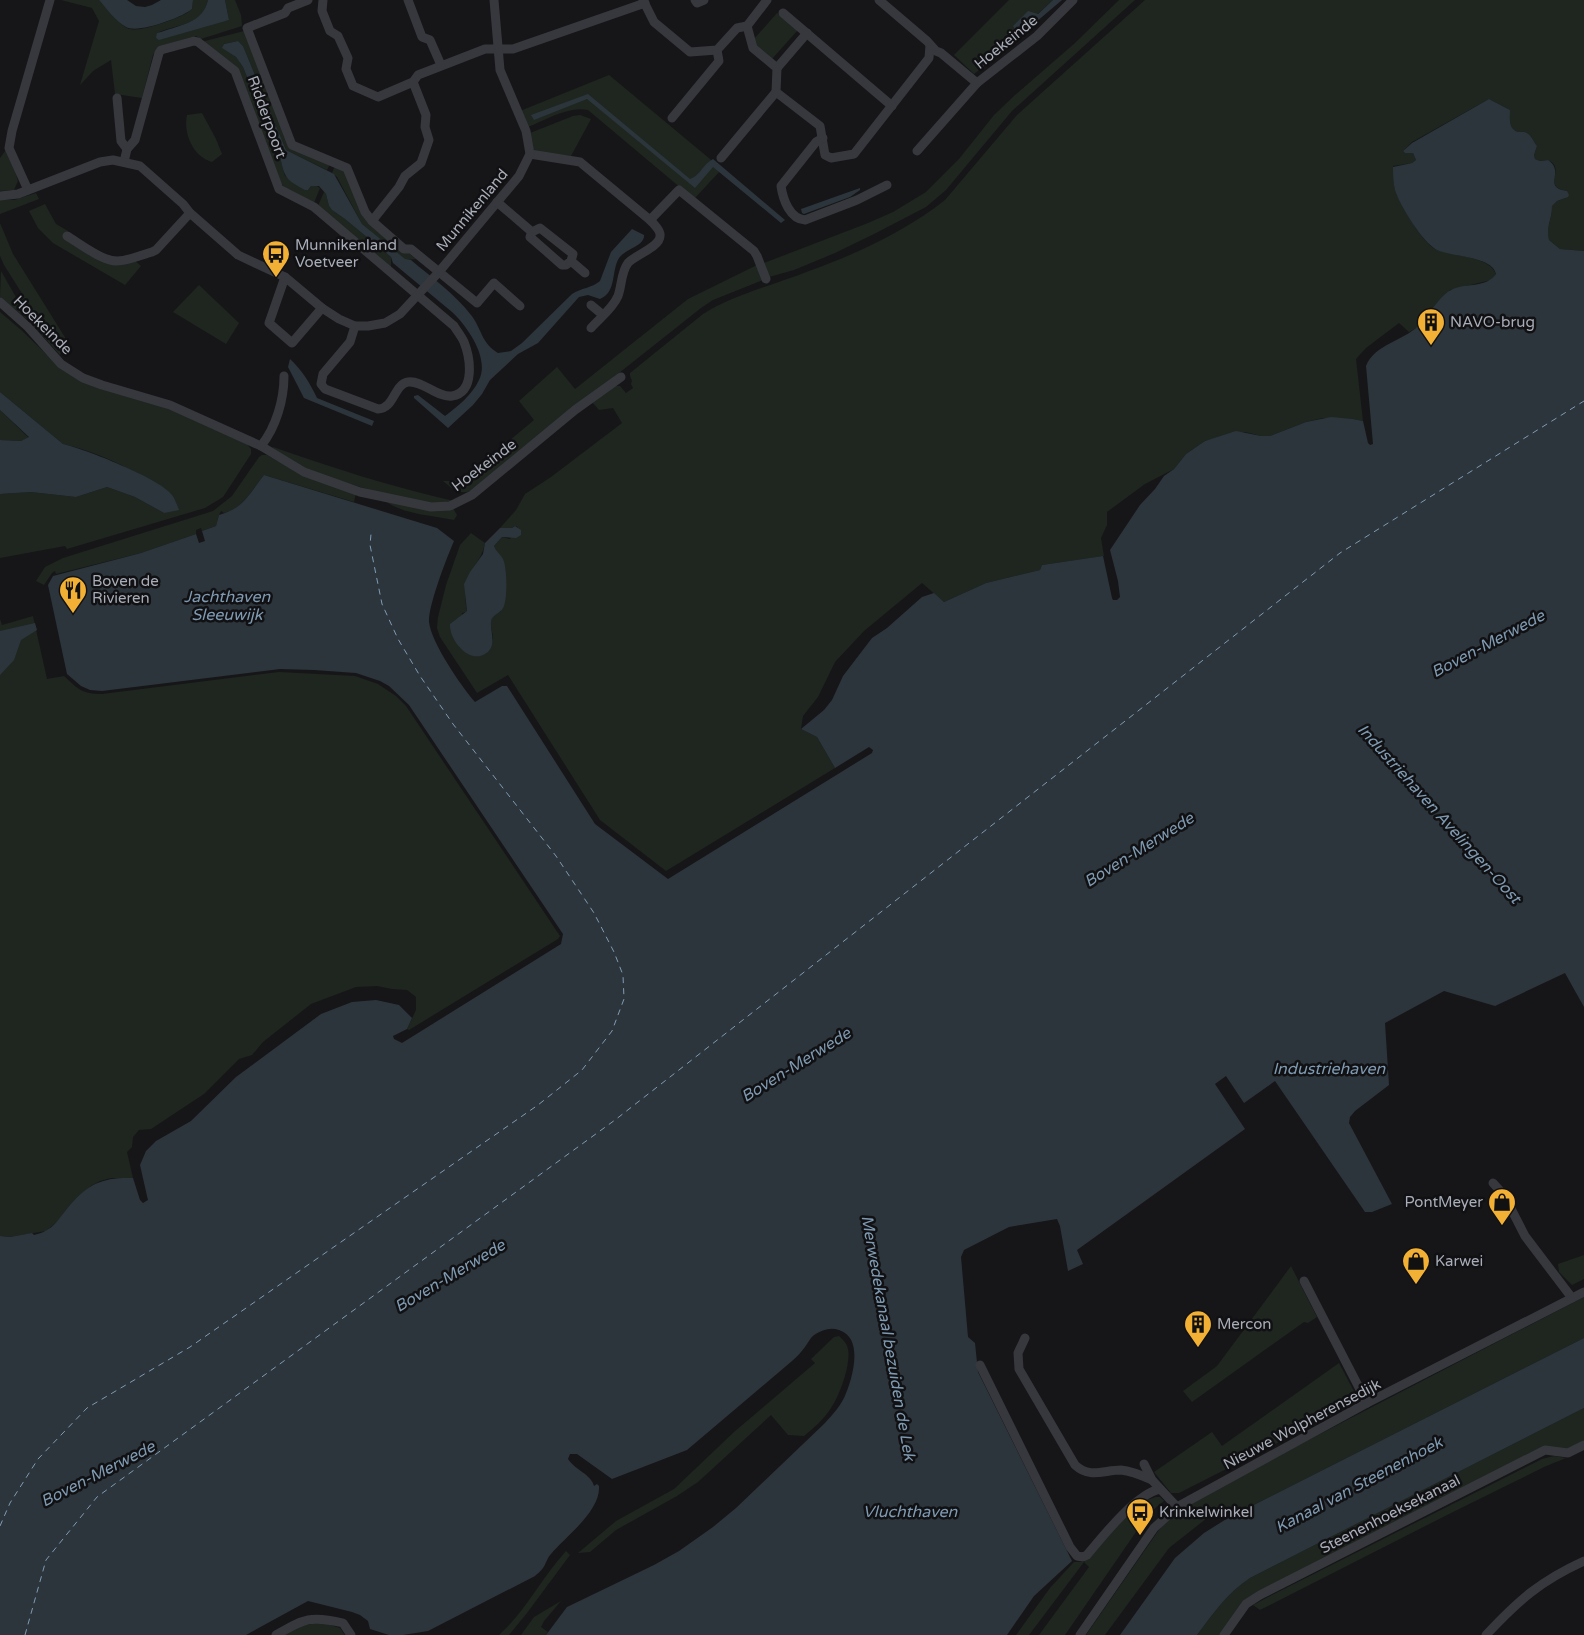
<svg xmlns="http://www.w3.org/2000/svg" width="1584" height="1635" viewBox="0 0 1584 1635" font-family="'Varela Round',sans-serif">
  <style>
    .green { fill: #1e261f }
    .water { fill: #2c353c }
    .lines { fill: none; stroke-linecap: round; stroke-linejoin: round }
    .ferry { stroke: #7f9bb3; stroke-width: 1; stroke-dasharray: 6 5; stroke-linecap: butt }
    .minor { stroke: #37383d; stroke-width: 9 }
    .labels { text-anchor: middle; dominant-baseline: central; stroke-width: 5; stroke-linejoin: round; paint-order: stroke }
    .street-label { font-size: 15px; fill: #a8adb8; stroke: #111113 }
    .poi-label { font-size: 15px; fill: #a8adb8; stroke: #111113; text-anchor: start }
    .water-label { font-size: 16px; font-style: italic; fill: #7f9bb3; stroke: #111113 }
  </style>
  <rect width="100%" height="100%" fill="#161618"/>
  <!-- green -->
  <g class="green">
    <path d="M 61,0 L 99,0 C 107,9 116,22 127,28 C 139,34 175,19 187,13 L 192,9 L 193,0 L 208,0 C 203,26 176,24 157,33 L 229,20 L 225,0 L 235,0 L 241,15 L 242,26 L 201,39 L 196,36 L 160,46 L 153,55 L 142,98 L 115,94 L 111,60 L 93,71 L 80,85 L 99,21 L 92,8 Z"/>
    <polygon points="1009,0 1053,0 981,65 982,68 974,74 954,55"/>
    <polygon points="1119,0 1135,0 1012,111 946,190 926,207 876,233 835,253 794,270 769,277 764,263 868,223 893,212 926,192 959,159 994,115 1015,95 1075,43"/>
    <path d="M 1145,0 L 1584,0 L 1584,251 L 1560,249 L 1549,240 C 1546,225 1552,221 1552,206 L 1557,201 L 1565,198 L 1567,191 C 1540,187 1568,167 1547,160 L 1540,161 L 1535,159 L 1534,155 L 1537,146 C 1534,142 1531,135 1527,133 C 1524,131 1521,132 1518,132 C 1508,129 1510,118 1510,110 L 1489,99 L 1412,142 L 1403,151 L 1405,153 L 1413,153 L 1416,160 L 1412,163 L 1393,166 C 1393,174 1393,182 1395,189 C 1399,203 1422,242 1435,249 C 1450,256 1492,256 1496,275 L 1491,280 L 1450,290 L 1418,327 L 1409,332 L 1399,323 L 1366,348 L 1356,359 L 1363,421 L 1353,419 L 1323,418 L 1306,422 L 1270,436 L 1261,436 L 1245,432 L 1205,441 L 1186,454 L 1174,469 L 1145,484 L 1107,512 L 1107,525 L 1101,538 L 1104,556 L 1042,565 L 1040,570 L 986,583 L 944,602 L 922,583 L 864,631 L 835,662 L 818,697 L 803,716 L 801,729 L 817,737 L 835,768 L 666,871 L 600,820 L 508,675 L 477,693 L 440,637 L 437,628 L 438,617 L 446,585 L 460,545 L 471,533 L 485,543 C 483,555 477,561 471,572 C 463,584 465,598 467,612 L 462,613 L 459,647 C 473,657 492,661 493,638 C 493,633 490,627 491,622 C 491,617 496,613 501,611 L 498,553 L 494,546 L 502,537 L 510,539 L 518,527 L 515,526 L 512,528 L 500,528 L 516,510 L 525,494 L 551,477 L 622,423 L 613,408 L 599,410 L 591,401 L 615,386 L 620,386 L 626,393 L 633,388 L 631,384 L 632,381 L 630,376 L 630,373 L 703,314 C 735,294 774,285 809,271 C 854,255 908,230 945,200 L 1017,115 Z"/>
    <polygon points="777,13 798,30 771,60 755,46 753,40"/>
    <polygon points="244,31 288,142 330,164 327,170 286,150 243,46 238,41 224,44 223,48 236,57 243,67 281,161 285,176 308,190 311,186 315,185 320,188 314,203 284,187 281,183 237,69 203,43 205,41"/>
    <path d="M 609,75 L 710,159 L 720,171 L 694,199 L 588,110 C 568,106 546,120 528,127 L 520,111 Z"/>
    <path d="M 202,113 L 216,139 L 222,154 L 212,162 C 193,157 183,133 187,115 Z"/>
    <polygon points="580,115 591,119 571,156 538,153 531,147 530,133 573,116"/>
    <polygon points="8,147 18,181 14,190 0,191 0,158"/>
    <polygon points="335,166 344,171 378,229 416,259 405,260 362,224 337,177 332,173"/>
    <polygon points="324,192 326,194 329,206 332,210 345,219 391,257 391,268 318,206"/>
    <polygon points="36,193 39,199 0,214 0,200 14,200"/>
    <polygon points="45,204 56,224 68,231 64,237 102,260 133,259 141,266 125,285 53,243 38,228 29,211"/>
    <polygon points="0,223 13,254 66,339 67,342 60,355 29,321 0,297 1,271 17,299 23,295 4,265 0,256"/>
    <path d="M 757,265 L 763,280 L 713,300 L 701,308 L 470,491 C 459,495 451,488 443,481 L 452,481 L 466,477 L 534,420 L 519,401 L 557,367 L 575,389 L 688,299 Z"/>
    <polygon points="199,285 239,323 226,344 173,312"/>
    <path d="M 0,312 L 20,329 L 60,367 L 174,411 L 247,444 L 251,449 L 251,454 L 223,497 L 205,508 L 67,549 L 65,546 L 0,558 L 0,494 L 31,492 L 76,497 L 107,487 L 135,497 L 164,513 L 171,494 C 139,472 102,453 63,444 L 0,392 Z"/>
    <polygon points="0,410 29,438 21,441 0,440"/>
    <path d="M 273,447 C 333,468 392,487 454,501 L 447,504 L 415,503 L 347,483 L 307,471 L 272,448 Z"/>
    <path d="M 262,455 L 267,455 L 307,477 L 356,493 L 354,502 L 264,475 C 252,490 243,508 224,513 L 221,511 L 219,515 L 216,526 L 202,531 L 201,528 L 196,530 L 196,534 L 141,553 L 56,574 L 55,571 L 52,573 L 44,585 L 36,581 L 45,567 L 63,558 L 213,511 L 232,496 L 259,457 Z"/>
    <path d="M 385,501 L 453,508 L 457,515 L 454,520 C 431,515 405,515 385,501 Z"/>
    <path d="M 33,616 L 47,679 L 64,676 C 78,689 82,694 102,694 L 279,672 L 355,676 L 378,684 L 396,696 L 406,706 L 560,936 L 558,939 L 409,1030 L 407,1029 L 416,1010 L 416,997 L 407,990 L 392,989 L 377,986 L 356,987 L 311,1004 L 263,1042 L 252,1055 L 239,1059 L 204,1094 L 151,1129 L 139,1130 L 133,1137 L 132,1147 L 127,1152 L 133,1178 L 111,1178 L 100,1181 L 91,1186 L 69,1206 L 58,1221 L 46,1231 L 10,1237 L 0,1236 L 0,619 L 2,625 Z"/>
    <polygon points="1584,1255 1584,1279 1572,1285 1559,1272 1558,1264"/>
    <polygon points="1291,1266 1317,1317 1308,1323 1304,1322 1192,1402 1183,1391 1217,1366"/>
    <polygon points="1584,1297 1584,1338 1228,1518 1221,1507 1169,1548 1105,1635 1086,1635 1163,1524 1175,1513 1222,1485"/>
    <path d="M 839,1336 C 843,1340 847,1343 848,1349 C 851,1364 840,1395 831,1408 C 824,1419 814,1428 804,1436 L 788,1435 L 771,1415 L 698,1482 L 677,1496 L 616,1530 L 590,1552 L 578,1553 L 616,1521 L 674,1489 L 734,1432 L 815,1363 L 811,1359 L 834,1337 Z"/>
    <polygon points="1339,1363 1356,1395 1342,1410 1179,1493 1171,1493 1154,1472 1212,1432 1222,1446"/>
    <path d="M 1584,1408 L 1584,1446 L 1573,1451 L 1553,1449 L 1263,1592 L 1223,1635 L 1197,1635 C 1213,1614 1227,1593 1250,1578 Z"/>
    <polygon points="1554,1456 1566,1458 1544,1467 1447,1515 1260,1610 1253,1605 1274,1594 1542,1459"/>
    <polygon points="1156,1497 1160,1497 1164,1501 1149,1513 1065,1635 1039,1635 1089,1567 1084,1562 1029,1635 1016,1635 1050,1588 1074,1562 1084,1562 1133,1508 1144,1501"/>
    <path d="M 566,1551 L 570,1555 L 527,1613 L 509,1635 L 499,1635 C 526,1611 542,1577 566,1551 Z"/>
    <polygon points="561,1601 544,1621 541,1627 548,1632 546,1635 521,1635 534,1617"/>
    <polygon points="324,1623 340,1628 345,1635 284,1635 301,1625"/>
  </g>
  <!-- water -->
  <g class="water">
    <path d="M 99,0 L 127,0 L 136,6 L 145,7 L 152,5 L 161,0 L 193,0 L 192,9 C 183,17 138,34 126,27 C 115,21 107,9 99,0 Z"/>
    <path d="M 208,0 L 225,0 L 229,20 L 159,40 L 156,38 L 157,33 L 161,32 C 180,25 203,23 208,0 Z"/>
    <polygon points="1053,0 1062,0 982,68 980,65 1017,33 1013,26 1028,11 1038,14"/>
    <path d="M 238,41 L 243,46 L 286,150 L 334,174 L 362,224 L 405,259 L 411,260 C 431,277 455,294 471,315 C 482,329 481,343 498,353 L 511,351 L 522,343 L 572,294 C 581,288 592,288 600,281 L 611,252 L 632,229 L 644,235 C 645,246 625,249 619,258 C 611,271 617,292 600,299 L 588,295 L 579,297 L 538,343 L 518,354 L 490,380 L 482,394 L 473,405 L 448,428 L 414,398 L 414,396 L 418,395 L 445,416 C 458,406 472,395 479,380 C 490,358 467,326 452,312 L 393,263 L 391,257 L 345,219 L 332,210 L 329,206 L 326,194 L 319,186 L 311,186 L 308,190 L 305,190 C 289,181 285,180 281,161 L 243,67 L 236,57 L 222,48 L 224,44 Z"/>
    <path d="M 588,94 L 690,179 C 700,176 703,164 713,159 L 785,220 L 781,223 L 713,167 L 695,188 L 587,99 L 534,120 L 531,115 Z"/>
    <path d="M 1489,99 L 1510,110 C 1510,118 1508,129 1518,132 C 1521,132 1524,131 1527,133 C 1531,135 1534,142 1537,146 L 1534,155 L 1535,159 L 1540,161 L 1548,160 C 1566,172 1541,187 1567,191 L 1569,195 L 1568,197 L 1557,201 L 1552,206 C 1552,220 1546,225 1549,240 L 1560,249 L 1584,251 L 1584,1007 L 1565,973 L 1495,1006 L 1444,991 L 1385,1023 L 1389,1085 L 1355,1111 L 1350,1117 L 1349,1123 L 1392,1204 L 1372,1212 L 1365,1212 L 1275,1081 L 1244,1103 L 1226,1076 L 1215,1084 L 1245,1129 L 1077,1250 L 1083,1264 L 1068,1271 L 1060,1226 L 1057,1219 L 1009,1227 L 964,1250 L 961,1257 L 968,1337 L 975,1343 L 978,1372 L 1072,1561 L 1034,1596 L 1007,1635 L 546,1635 L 567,1607 L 654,1565 L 679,1551 L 713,1527 L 736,1508 L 825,1423 C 832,1415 839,1408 844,1398 C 852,1381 865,1338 839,1330 C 830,1327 822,1330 814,1335 C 810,1338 808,1343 805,1347 C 801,1352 797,1357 792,1361 L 687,1450 L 612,1479 L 577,1454 L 570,1454 L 568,1459 C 575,1470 591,1474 594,1486 L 597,1484 L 599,1486 C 601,1511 565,1537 551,1554 C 547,1558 546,1564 543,1568 C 541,1571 537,1574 535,1576 L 428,1631 L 403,1635 L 389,1635 L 370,1629 L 368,1621 L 360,1615 L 352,1612 L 308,1601 L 246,1635 L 0,1635 L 0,1236 L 10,1237 L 32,1233 L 34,1235 C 55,1230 57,1220 70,1205 C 89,1183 104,1177 133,1178 L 140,1200 L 143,1203 L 148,1200 L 147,1196 L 140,1165 L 146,1151 L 156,1141 L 191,1121 L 236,1077 L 321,1014 L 352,1002 L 376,1000 L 399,1005 L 412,1018 L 407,1029 L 393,1036 L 394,1039 L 402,1043 L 561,944 L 563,934 L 409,705 L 389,686 L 380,681 L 356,673 L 314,670 L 280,669 L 102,691 L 90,690 L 81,686 L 67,674 L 48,585 L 53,576 L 141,553 L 196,534 L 199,543 L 205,541 L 202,531 L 216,526 L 219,515 C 244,508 249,494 264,475 L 437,528 L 454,541 C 447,557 428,606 429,622 C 431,642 461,686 475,702 L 502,686 L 507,686 L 595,824 L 668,879 L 872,753 L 873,750 L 869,747 L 835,768 L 817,737 L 801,729 L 824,710 L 832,700 L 843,676 L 872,638 L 887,628 L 922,597 L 934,593 L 944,602 L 986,583 L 1040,570 L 1042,565 L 1103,556 L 1112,598 L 1113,600 L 1117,600 L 1120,597 L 1118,581 L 1110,550 L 1140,505 L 1155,489 L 1164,476 L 1174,469 L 1186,454 L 1205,441 L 1236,431 L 1261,436 L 1270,436 L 1306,422 L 1331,417 L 1353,419 L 1363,421 L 1368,443 L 1370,445 L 1373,444 L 1366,366 C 1375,344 1403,341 1418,326 C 1429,316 1440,294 1453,289 C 1467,283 1486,288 1496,274 C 1492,256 1452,257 1437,250 C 1423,243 1400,206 1395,190 C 1393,183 1393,175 1393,167 L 1412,163 L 1416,160 L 1413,153 L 1405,153 L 1403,151 L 1412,143 Z"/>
    <polygon points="860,188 860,190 850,197 804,214 802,213 801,209"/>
    <path d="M 290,359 C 302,370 310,383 317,398 L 374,421 L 372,426 L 304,398 L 288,367 Z"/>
    <path d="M 0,392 L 63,444 C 85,449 161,479 172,495 C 175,499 177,505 179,510 L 164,513 L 135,497 L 107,487 L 76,497 L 31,492 L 0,494 L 0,440 L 21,441 L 29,437 L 0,410 Z"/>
    <path d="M 515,526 L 521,530 L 521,535 L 516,538 L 502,537 L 494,546 C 496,551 500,554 503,559 C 507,567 508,600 503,608 C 500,614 492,614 491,622 C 490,633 498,646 485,654 C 468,664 449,639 450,624 L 467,611 L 464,584 L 470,572 L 483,554 L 485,543 L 500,528 L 512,528 Z"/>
    <polygon points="35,623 37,630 21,640 14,660 0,675 0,631"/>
    <path d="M 1584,1338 L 1584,1408 L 1250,1578 C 1227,1593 1213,1614 1197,1635 L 1120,1635 L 1175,1558 L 1204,1533 L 1228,1518 Z"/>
  </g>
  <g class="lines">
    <!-- ferry -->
    <g class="ferry">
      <polyline points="0,1526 10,1503 38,1459 87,1408 190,1347 538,1105 582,1070 612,1031 624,999 623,975 614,952 594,913 556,856 453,724 420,676 398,639 382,604 370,545 371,534"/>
      <polyline points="25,1635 46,1560 97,1497 615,1120 1340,553 1584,401"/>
    </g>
    <!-- minor -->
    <g class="minor">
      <polyline points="308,0 288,8 285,13 247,28 292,145 347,168 365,212 372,221 404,249 411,249 477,303 494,283 520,306"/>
      <polyline points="323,0 322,11 330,31 338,36 348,58 346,69 353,86 378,97 413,82 418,75 485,49 513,49 645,3"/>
      <polyline points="408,0 422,37 430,40 441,65"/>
      <polyline points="643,0 654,22 690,52 717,50 737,28 747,26"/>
      <polyline points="695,0 697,3 704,0"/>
      <polyline points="767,0 747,26 753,48 777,68 776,92 820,126 825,155 831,158 854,154 929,58 930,45"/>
      <polyline points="879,0 927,41 936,51 941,53 977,83"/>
      <polyline points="783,13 892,106"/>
      <polyline points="777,68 807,33"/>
      <polyline points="117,98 121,141 127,149"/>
      <polyline points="672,118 719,61 717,50"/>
      <path d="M 823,138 L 816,142 L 781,186 C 783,200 790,219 805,220 L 857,200 L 887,185"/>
      <polyline points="917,151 977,83 1037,36 1073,0"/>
      <polyline points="530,154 580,162 650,220 679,190 754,251 757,256 766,279"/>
      <polyline points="721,158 776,92"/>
      <path d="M 124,162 L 127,149 L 135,140 L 159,53 L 161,50 L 194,41 L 198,42 L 235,71 L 279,189 L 314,207 L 454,326 C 457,331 462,337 464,342 C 470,357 476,392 452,396 C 437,398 423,380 408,382 C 394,384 394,409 378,409 L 325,389 L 321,384 L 323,374 L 350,342 L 355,326"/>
      <polyline points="28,190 9,148 12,131 50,0"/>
      <polyline points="0,196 18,194 100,162 113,160 140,166 183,204 190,213 238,255 285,277 322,308 339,319 355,326 368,326 385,323 400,314 438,273 519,176 530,154 526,131 500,70 494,0"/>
      <polyline points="497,202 532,232"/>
      <polyline points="372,221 399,187 405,176 421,163 429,140 425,127 426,115 413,82"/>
      <polygon points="540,228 573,254 571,261 566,265 562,265 530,237 532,232"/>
      <path d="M 67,236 C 79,243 102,261 117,261 C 128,261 141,255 152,252 L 156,250 L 190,213"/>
      <polyline points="571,261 585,273"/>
      <polyline points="285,277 269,323 292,343 322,308"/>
      <polyline points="0,302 28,327 61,364 83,378 102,385 170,405 261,446 304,472 360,492 431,507 450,506 472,495 575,410 621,377"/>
      <polyline points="591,305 603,315"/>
      <path d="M 591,328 C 600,318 613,308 618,296 C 622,285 621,272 628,263 C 635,255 660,247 660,236 C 661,231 654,224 650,220"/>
      <path d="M 261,446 C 276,427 284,400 284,376"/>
      <polyline points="1493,1183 1504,1195 1525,1236 1572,1298"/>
      <polyline points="1304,1281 1367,1403"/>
      <path d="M 1025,1338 L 1018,1353 L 1019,1369 L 1075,1465 C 1090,1479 1104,1470 1121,1470 C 1132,1471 1143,1476 1152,1480"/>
      <path d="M 980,1365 L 1070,1547 L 1077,1556 L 1083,1557 L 1087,1555 C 1103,1536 1136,1494 1160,1489"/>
      <polyline points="1144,1464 1152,1480 1177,1507"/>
      <path d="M 276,1635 C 304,1619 310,1615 343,1623 L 351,1635"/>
      <polyline points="1080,1635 1154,1528 1177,1507 1367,1403 1584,1292"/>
      <polyline points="1224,1635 1246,1604 1260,1595 1545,1450 1568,1453 1584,1445"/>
      <path d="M 1486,1635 C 1519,1600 1540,1581 1584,1561"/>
    </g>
  </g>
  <!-- icons -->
  <defs>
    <g id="bus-pin" transform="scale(1.4375)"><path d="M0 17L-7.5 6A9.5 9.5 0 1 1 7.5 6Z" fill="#f2b134" stroke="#111113"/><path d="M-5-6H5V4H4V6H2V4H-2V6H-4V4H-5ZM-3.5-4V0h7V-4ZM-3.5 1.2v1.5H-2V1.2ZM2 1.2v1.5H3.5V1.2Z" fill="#111"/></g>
    <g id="building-pin" transform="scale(1.4375)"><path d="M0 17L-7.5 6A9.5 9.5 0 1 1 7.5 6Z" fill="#f2b134" stroke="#111113"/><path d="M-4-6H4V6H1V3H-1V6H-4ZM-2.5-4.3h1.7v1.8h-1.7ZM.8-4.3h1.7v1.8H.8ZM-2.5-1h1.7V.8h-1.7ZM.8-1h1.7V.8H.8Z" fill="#111"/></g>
    <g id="restaurant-pin" transform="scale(1.4375)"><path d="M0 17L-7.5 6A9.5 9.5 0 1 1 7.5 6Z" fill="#f2b134" stroke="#111113"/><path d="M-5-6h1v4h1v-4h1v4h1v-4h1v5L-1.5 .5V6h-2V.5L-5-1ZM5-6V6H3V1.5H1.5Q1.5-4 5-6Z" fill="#111"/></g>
    <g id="shop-pin" transform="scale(1.4375)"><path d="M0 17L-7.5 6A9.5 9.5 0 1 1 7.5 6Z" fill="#f2b134" stroke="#111113"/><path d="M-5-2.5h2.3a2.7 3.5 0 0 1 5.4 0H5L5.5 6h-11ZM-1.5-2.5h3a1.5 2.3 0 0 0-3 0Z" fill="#111"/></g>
  </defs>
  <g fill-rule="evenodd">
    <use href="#bus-pin" x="276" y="254"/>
    <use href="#building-pin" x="1431" y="322"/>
    <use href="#restaurant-pin" x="73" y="590"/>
    <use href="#shop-pin" x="1502" y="1202"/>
    <use href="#shop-pin" x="1416" y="1261"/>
    <use href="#building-pin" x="1198" y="1324"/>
    <use href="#bus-pin" x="1140" y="1512"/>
  </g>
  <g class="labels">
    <!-- street labels -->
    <g class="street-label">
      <text transform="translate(1006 42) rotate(-39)">Hoekeinde</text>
      <text transform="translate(267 117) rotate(70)">Ridderpoort</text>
      <text transform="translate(472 210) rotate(-50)">Munnikenland</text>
      <text transform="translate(43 325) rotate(45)">Hoekeinde</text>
      <text transform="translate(484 465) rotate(-37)">Hoekeinde</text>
      <text transform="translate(1302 1424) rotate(-28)">Nieuwe Wolpherensedijk</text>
      <text transform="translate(1390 1514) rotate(-27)">Steenenhoeksekanaal</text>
    </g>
    <!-- poi labels -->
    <g class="poi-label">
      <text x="295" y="245">Munnikenland<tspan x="295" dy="17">Voetveer</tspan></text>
      <text x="1450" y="322">NAVO-brug</text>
      <text x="92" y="581">Boven de<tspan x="92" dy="17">Rivieren</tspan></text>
      <text x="1483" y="1202" text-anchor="end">PontMeyer</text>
      <text x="1435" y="1261">Karwei</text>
      <text x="1217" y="1324">Mercon</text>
      <text x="1159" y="1512">Krinkelwinkel</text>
    </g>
    <!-- water labels -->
    <g class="water-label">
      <text x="227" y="597">Jachthaven<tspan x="227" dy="18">Sleeuwijk</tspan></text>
      <text transform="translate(1488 644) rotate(-28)">Boven-Merwede</text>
      <text transform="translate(1439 814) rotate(48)">Industriehaven Avelingen-Oost</text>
      <text transform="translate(1139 850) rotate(-32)">Boven-Merwede</text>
      <text transform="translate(796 1065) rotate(-32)">Boven-Merwede</text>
      <text x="1329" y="1069">Industriehaven</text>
      <text transform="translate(450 1276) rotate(-31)">Boven-Merwede</text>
      <text transform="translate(888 1338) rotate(80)">Merwedekanaal bezuiden de Lek</text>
      <text transform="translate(98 1474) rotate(-27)">Boven-Merwede</text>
      <text transform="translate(1359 1485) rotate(-28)">Kanaal van Steenenhoek</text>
      <text x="910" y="1512">Vluchthaven</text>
    </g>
  </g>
</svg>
